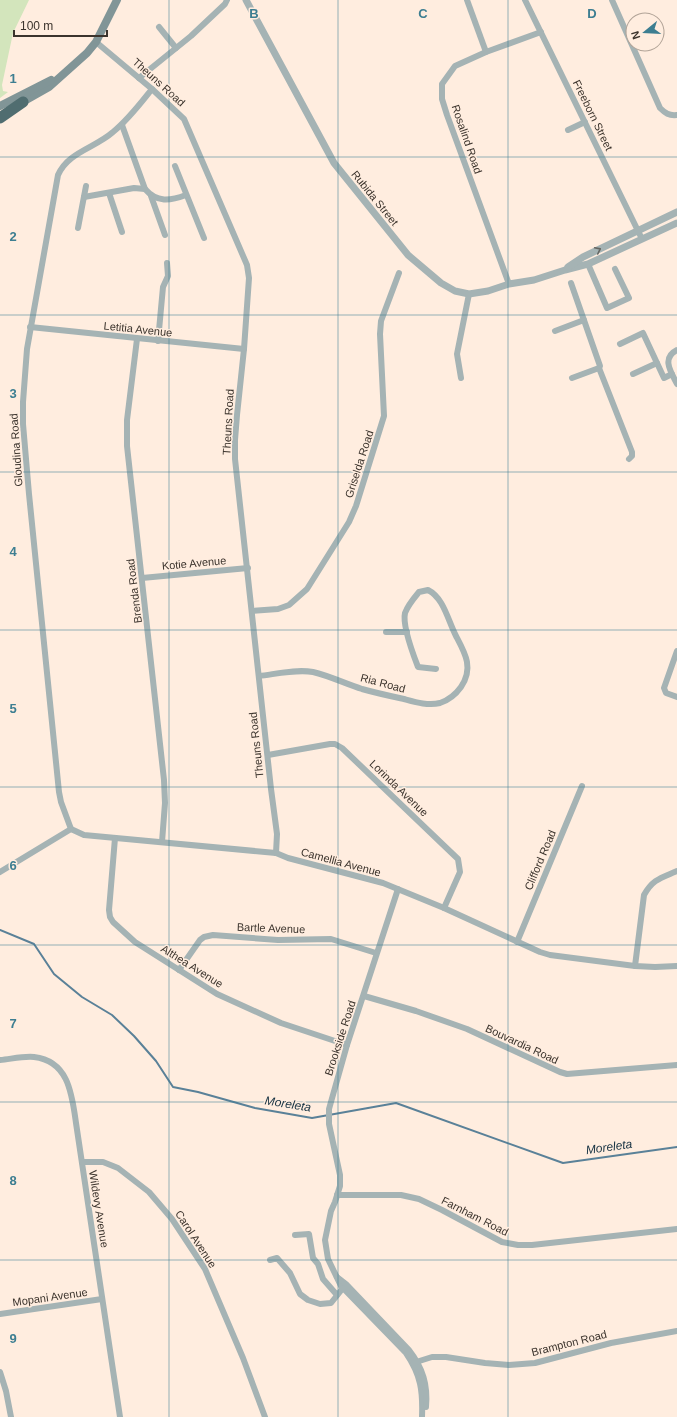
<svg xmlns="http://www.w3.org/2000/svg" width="677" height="1417" viewBox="0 0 677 1417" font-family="Helvetica,sans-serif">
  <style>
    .green { fill: #d3e5bc }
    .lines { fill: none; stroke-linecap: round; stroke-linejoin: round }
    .stream { stroke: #5a8198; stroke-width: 2 }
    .minor { stroke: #a5b3b4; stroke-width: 6 }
    .tertiary { stroke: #a5b3b4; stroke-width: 7 }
    .secondary { stroke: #819597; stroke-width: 8 }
    .motorway { stroke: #506d70; stroke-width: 11 }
    .oneway { stroke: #656662 }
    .grid { fill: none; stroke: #3d7e91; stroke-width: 1; stroke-opacity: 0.55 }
    .labels { text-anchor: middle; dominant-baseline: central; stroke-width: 3; stroke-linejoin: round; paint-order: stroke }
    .street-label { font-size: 11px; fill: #3b332c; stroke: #ffeddf }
    .water-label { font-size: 12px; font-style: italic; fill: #143040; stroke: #ffeddf }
    .grid-label { font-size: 13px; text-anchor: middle; font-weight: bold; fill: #3d7e91; stroke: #ffeddf; stroke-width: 3; stroke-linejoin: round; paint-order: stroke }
  </style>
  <rect width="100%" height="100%" fill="#ffeddf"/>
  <!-- green -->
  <polygon class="green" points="0,0 29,0 13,33 2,85 3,91 8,92 0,98"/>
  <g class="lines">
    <!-- stream -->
    <polyline class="stream" points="0,930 34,944 54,974 82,997 112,1015 134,1036 156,1061 173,1087 198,1092 255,1108 312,1118 396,1103 563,1163 677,1147"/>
    <!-- minor -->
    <g class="minor">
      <polyline points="467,0 486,52"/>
      <polyline points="525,0 642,239"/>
      <path d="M 612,0 L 660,108 C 665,113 669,116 677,115"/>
      <polyline points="159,27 176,48"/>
      <polyline points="96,42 152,89 184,119 247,265 249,278 244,349 237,415 235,440 235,459 271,789 277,834 276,853"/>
      <polyline points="139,78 191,36 225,4 227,0"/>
      <polyline points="122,125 145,189"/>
      <polyline points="568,130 585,122"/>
      <polyline points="175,166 204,238"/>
      <polyline points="109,193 122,232"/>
      <polyline points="151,196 165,235"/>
      <path d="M 84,197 L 134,188 L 145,189 C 157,203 170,201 186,195"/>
      <polyline points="78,228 86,186"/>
      <polyline points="588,264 607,308 629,298 615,269"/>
      <polyline points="571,283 600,366 599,368 572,378"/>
      <polyline points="509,284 447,115 442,99 442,84 455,66 486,52 541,32"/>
      <polyline points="30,327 244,349"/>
      <polyline points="555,331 584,320"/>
      <polyline points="137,339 127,420 127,446 164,780 165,803 162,842"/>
      <polyline points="158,341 163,287 168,276 167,263"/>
      <polyline points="620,344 643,333 664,378 672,374"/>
      <path d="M 677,350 C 661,358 671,372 677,384"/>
      <polyline points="599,368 632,452 632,456 629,459"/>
      <polyline points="633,374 657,363"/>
      <polyline points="461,378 457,354 469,294"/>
      <polyline points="142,578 248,568"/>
      <polyline points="252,611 278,609 289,605 307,589 349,522 356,506 384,416 380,334 381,321 399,273"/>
      <polyline points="386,632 407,632"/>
      <polyline points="677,651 664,688 666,693 677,697"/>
      <path d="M 259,676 C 276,674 296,669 313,672 C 330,676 346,684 362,689 C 376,693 390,696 404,699 C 415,702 428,706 440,703 C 449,700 456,694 461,687 C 474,668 465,653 456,636 C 448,621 444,598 428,590 L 419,592 C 414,598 408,605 405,613 C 402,626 413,654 418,667 L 436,669"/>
      <polyline points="268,755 330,744 335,744 342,748 458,859 460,872 444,908"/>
      <path d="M 71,829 L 61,802 L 59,792 L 29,494 L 23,424 L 23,402 L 27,349 L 58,175 C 68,152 95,148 113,132 C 128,120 140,104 152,89"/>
      <polyline points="71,829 84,835 276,853 288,858 383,883 444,908 540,952 550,955 635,966 655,967 677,966"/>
      <polyline points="115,838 109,910 110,917 113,922 135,942 217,994 281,1023 347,1045"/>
      <polyline points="0,872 71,829"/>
      <path d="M 398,889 L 347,1045 L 329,1109 L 329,1124 L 340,1175 L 340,1186 L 335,1202 L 331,1211 L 325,1240 L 328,1259 L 341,1286 L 406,1353 C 421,1375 423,1391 422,1417"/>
      <polyline points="517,942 582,786"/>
      <path d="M 635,966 L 644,895 C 653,879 661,878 677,871"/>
      <polyline points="179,970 200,940 204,937 213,935 278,940 331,939 376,953"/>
      <polyline points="364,996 416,1011 467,1029 560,1072 567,1074 677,1065"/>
      <path d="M 0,1060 C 11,1059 23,1056 34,1057 C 69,1061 72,1095 76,1123 L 120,1417"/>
      <polyline points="82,1162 103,1162 118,1168 149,1192 172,1219 205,1269 243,1358 265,1417"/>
      <polyline points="337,1195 401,1195 419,1199 442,1210 502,1242 518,1245 532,1245 677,1229"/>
      <polyline points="295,1235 309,1234 313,1258 318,1264 323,1279 337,1295"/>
      <polyline points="270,1260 277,1258 290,1273 300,1294 308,1300 320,1304 331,1303 343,1288"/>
      <path d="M 337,1277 L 346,1284 L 409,1350 C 423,1368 428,1385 426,1407"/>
      <polyline points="0,1314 102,1299"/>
      <polyline points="413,1363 432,1357 446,1357 485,1363 509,1365 535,1363 611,1343 677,1331"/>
      <polyline points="0,1372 6,1391 11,1417"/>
    </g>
    <!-- tertiary -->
    <g class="tertiary">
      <polyline points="246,0 334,163 408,255 441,283 455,291 469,294 488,291 509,284 534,280 565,270 588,264 677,223"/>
      <polyline points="568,267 583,257 677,212"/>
    </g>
    <!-- secondary -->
    <g class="secondary">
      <polyline points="19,104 49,87 87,53 96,42 117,0"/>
      <polyline points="0,106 51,80"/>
    </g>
    <!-- motorway -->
    <polyline class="motorway" points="0,118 23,102"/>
  </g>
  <!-- one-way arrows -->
  <defs><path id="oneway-chevron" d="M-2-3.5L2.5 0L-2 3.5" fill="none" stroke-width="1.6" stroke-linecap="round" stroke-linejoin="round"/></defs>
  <use class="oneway" href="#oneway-chevron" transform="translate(598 250) rotate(-26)"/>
  <!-- grid -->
  <path class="grid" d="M 169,0 L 169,1417M 338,0 L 338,1417M 508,0 L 508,1417M 0,157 L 677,157M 0,315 L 677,315M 0,472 L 677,472M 0,630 L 677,630M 0,787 L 677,787M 0,945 L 677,945M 0,1102 L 677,1102M 0,1260 L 677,1260"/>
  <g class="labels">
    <!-- street labels -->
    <g class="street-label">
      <text transform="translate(159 82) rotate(42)">Theuns Road</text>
      <text transform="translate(593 115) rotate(64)">Freeborn Street</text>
      <text transform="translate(467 139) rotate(71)">Rosalind Road</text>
      <text transform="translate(375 198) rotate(51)">Rubida Street</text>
      <text transform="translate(138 329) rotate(6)">Letitia Avenue</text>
      <text transform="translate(228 422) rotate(-87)">Theuns Road</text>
      <text transform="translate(16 450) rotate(-94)">Gloudina Road</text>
      <text transform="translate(359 464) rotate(-72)">Griselda Road</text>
      <text transform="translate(194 563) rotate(-5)">Kotie Avenue</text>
      <text transform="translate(134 591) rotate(-97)">Brenda Road</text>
      <text transform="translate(383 683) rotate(15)">Ria Road</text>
      <text transform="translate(256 745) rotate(-96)">Theuns Road</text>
      <text transform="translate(399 788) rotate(44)">Lorinda Avenue</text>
      <text transform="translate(540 860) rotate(-67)">Clifford Road</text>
      <text transform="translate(341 862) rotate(15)">Camellia Avenue</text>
      <text transform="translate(271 928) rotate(2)">Bartle Avenue</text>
      <text transform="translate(192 966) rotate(32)">Althea Avenue</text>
      <text transform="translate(340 1038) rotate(-72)">Brookside Road</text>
      <text transform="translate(522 1044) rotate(25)">Bouvardia Road</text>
      <text transform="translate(99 1209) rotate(81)">Wildevy Avenue</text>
      <text transform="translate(475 1216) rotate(27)">Farnham Road</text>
      <text transform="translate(196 1239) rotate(57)">Carol Avenue</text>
      <text transform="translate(50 1297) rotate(-8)">Mopani Avenue</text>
      <text transform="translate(569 1343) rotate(-14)">Brampton Road</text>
    </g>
    <!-- water labels -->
    <g class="water-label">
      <text transform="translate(288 1104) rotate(9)">Moreleta</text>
      <text transform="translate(609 1147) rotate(-8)">Moreleta</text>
    </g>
  </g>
  <g class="grid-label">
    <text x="254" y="18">B</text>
    <text x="423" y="18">C</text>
    <text x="592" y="18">D</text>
    <text x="13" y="83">1</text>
    <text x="13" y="241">2</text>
    <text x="13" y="398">3</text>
    <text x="13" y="556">4</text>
    <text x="13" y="713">5</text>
    <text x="13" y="870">6</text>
    <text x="13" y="1028">7</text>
    <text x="13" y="1185">8</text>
    <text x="13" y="1343">9</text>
  </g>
  <!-- north arrow -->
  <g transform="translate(645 32) rotate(252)"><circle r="19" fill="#ffeddf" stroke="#b1a397"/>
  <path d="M0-3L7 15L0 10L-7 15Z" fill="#3d7e91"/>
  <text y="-6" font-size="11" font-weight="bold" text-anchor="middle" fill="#3b332c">N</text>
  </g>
  <!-- scale -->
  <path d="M14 30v6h93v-6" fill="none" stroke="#3b332c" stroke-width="2"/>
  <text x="20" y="30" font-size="12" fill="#3b332c" stroke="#ffeddf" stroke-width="3" paint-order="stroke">100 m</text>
</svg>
